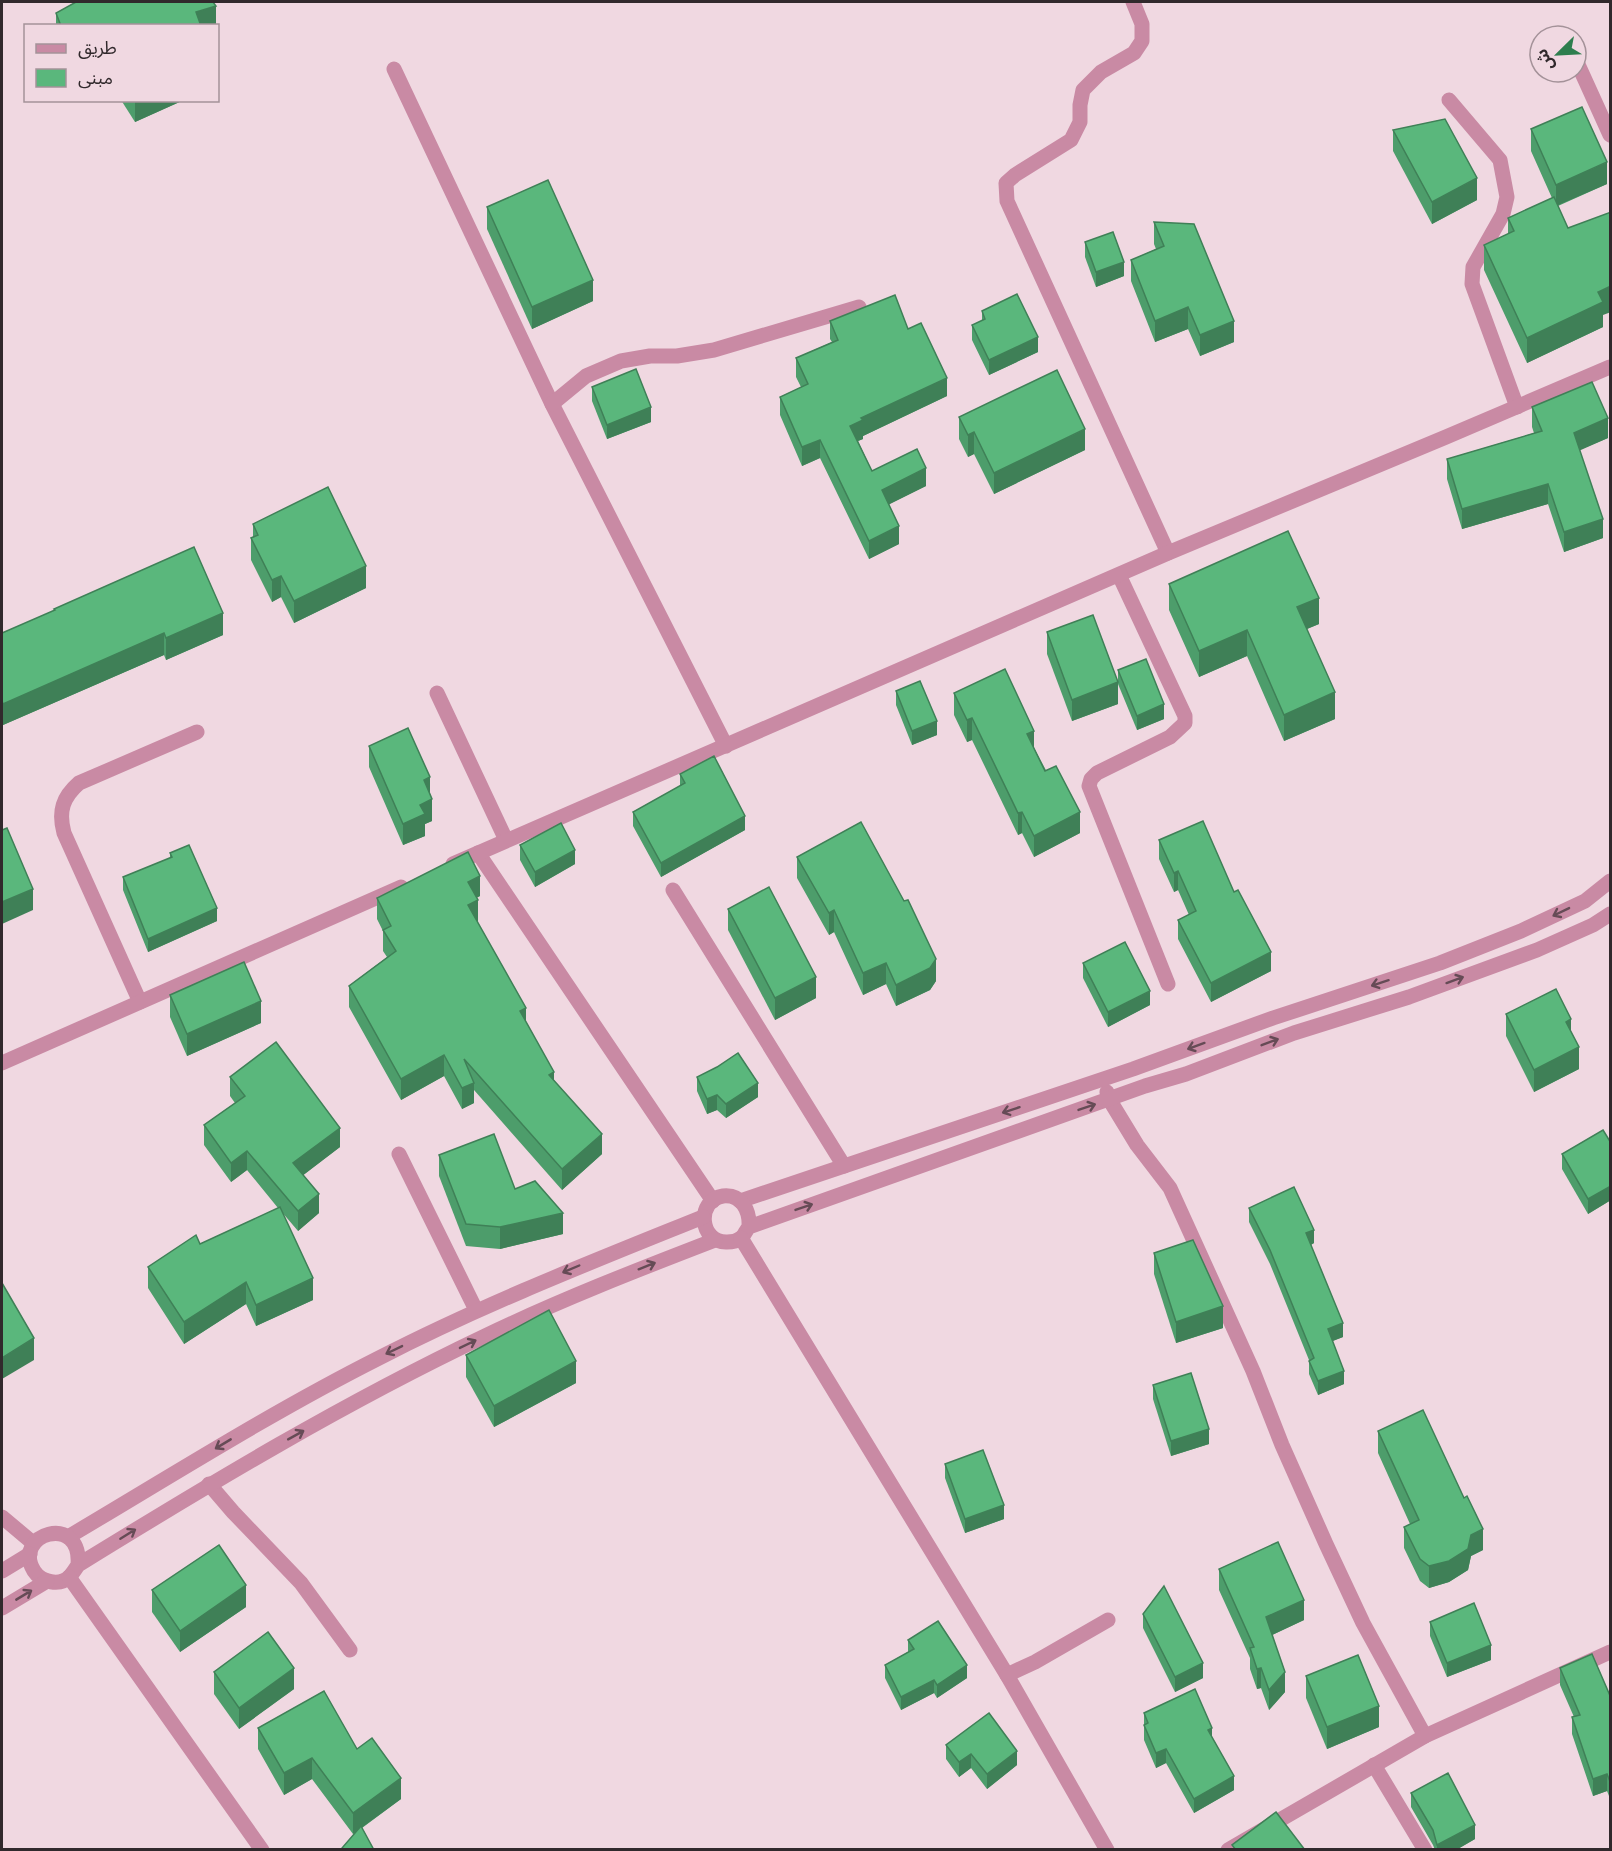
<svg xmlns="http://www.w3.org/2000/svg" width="1612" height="1851" viewBox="0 0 1612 1851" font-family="'Work Sans','Noto Sans Arabic',sans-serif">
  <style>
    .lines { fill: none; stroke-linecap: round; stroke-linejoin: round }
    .minor { stroke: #c98aa4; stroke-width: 15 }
    .wall { fill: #4d9d6b }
    .shaded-wall { fill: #3f8057 }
    .building { fill: #5ab77c; stroke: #3f8057; stroke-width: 1.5 }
    .oneway { stroke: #664b56 }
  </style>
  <rect width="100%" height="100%" fill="#f0d8e1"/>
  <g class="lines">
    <!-- minor -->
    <g class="minor">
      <polyline points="1133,2 1142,24 1142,41 1134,53 1101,72 1083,90 1080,105 1080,122 1071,140 1015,175 1006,183 1007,201 1168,553"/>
      <polyline points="1565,35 1565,36"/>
      <polyline points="1576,60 1610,135"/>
      <polyline points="394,69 552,404 726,746"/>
      <polyline points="1449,100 1500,160 1507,197 1503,214 1473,267 1472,284 1517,407"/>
      <polyline points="552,404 586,376 621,361 650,356 677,356 714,350 859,307"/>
      <polyline points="1119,575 1185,716 1185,723 1170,737 1097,773 1091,779 1089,786 1168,984"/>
      <polyline points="437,693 506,840"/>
      <polyline points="478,853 713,1201"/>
      <polyline points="453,864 1168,553 1446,437 1610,367"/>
      <polyline points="673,890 844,1166"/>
      <path d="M 140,1002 L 64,833 C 58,811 63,797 79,783 L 197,732"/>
      <polyline points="2,1063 401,887"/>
      <polyline points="1107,1092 1109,1099 1137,1145 1170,1188 1253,1371 1282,1445 1326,1544 1363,1623 1425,1736"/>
      <polyline points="399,1154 476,1310"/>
      <polyline points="740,1201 1133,1069 1273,1018 1440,963 1521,931 1585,901 1610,881"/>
      <path d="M 749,1227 C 750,1211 742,1194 723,1196 C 696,1200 699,1243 727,1242 C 731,1242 737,1241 741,1238 C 744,1236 746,1230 749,1227 L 1145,1086 L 1186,1074 L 1294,1033 L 1409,997 L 1537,950 L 1593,925 L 1610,914"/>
      <polyline points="741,1238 1007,1675 1107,1850"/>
      <polyline points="209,1484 233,1512 301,1583 350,1650"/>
      <polyline points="2,1517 33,1543"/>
      <path d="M 68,1537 C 171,1476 272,1412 379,1358 C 484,1304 594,1261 703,1217"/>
      <path d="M 78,1565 C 82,1512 11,1534 34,1571 C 41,1582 60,1587 70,1576 C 73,1573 76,1568 78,1565 C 211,1483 344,1403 485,1336 C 560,1300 637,1270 715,1240"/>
      <polyline points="2,1571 30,1554"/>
      <polyline points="69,1577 262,1850"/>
      <polyline points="2,1608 47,1581"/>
      <polyline points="1007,1675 1035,1662 1108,1620"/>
      <polyline points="1374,1765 1425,1850"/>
      <polyline points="1228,1850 1425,1736 1610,1652"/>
    </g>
  </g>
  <!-- wall -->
  <g class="wall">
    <polygon points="56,13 216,26 56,26"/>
    <polygon points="1611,80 1611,104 1609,102 1609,81"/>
    <polygon points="121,100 184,100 135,122"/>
    <polygon points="1531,129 1607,184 1558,206 1603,315 1603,327 1527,363 1484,270 1484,245 1508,234 1508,218 1552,198 1531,151"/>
    <polygon points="1393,130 1477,200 1432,224 1393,151"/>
    <polygon points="487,207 593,301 532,329 487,229"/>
    <polygon points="1154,222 1234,342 1200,356 1188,329 1155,342 1131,281 1131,260 1156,249 1154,244"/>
    <polygon points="1085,242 1124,276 1096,287 1085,257"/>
    <polygon points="982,311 1038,352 989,375 972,340 972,325 982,321"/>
    <polygon points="830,321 908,329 947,396 863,436 863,439 858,441 872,471 926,486 889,504 899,544 869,559 820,458 802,466 780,415 780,397 801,387 796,377 796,358 832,342 830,339"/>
    <polygon points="592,387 651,422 607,439 592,401"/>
    <polygon points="1532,407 1608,438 1579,450 1603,538 1564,552 1548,504 1462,529 1447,479 1447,459 1534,433 1532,427"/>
    <polygon points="959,417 1085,450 994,494 974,454 968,457 959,439"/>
    <polygon points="253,524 366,588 294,623 281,597 272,602 251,560 251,538 253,538"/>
    <polygon points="1169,584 1319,624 1307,629 1335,719 1284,741 1247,656 1199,677 1169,610"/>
    <polygon points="54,609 223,635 166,660 164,655 3,725 2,722 2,633 54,611"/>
    <polygon points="1047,632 1118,704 1072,721 1047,654"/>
    <polygon points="1118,670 1164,719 1137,730 1118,684"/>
    <polygon points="896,691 937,735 912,745 896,705"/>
    <polygon points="954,693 1034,748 1080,833 1034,857 1022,833 1018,835 972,740 967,742 954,715"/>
    <polygon points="369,746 432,821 425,824 425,836 403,845 369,767"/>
    <polygon points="680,774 745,830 661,877 633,826 633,812 680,786"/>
    <polygon points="1159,840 1234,892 1271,971 1211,1002 1178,939 1178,920 1189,915 1178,890 1174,892 1159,859"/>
    <polygon points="520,845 575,864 535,887 520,860"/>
    <polygon points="170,853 217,921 148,952 123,890 123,877 170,858"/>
    <polygon points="797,857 936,981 930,990 896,1006 886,984 863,995 834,932 829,935 797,878"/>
    <polygon points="480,896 476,898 478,921 477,921 554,1080 602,1154 562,1190 474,1090 474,1103 462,1109 444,1076 401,1100 349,1007 349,986 387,957 383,951 383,931 377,919 377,898"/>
    <polygon points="728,909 816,998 775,1020 728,930"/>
    <polygon points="1083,963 1150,1005 1108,1027 1083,978"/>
    <polygon points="170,995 261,1023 187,1056 170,1017"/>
    <polygon points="1506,1014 1579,1069 1534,1092 1506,1036"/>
    <polygon points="230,1077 340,1147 303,1175 319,1213 298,1231 281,1211 313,1300 256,1326 246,1304 184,1344 148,1288 148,1267 200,1244 278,1208 247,1170 231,1182 204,1145 204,1125 235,1103 230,1096"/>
    <polygon points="697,1077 758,1097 726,1118 717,1110 707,1114 697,1091"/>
    <polygon points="1611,1143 1611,1200 1588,1214 1562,1169 1562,1154"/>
    <polygon points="439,1155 515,1189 563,1234 500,1249 466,1246 439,1176"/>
    <polygon points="1249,1208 1314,1243 1311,1245 1343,1337 1332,1341 1344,1384 1318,1395 1309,1374 1309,1360 1270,1264 1249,1222"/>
    <polygon points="1154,1253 1223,1328 1176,1343 1154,1274"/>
    <polygon points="466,1355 576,1383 494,1427 466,1377"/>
    <polygon points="1153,1385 1209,1444 1171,1456 1153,1399"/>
    <polygon points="1378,1431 1483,1550 1471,1556 1468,1570 1449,1582 1429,1588 1420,1581 1404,1548 1404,1527 1410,1524 1378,1453"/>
    <polygon points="945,1464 1004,1519 965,1533 945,1478"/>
    <polygon points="1219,1569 1304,1620 1272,1635 1285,1692 1269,1710 1261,1688 1257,1689 1250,1669 1250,1658 1219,1590"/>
    <polygon points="152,1590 246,1607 180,1652 152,1612"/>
    <polygon points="1143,1614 1203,1678 1175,1692 1143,1628"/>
    <polygon points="1430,1622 1491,1660 1447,1677 1430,1636"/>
    <polygon points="908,1640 967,1678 937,1698 934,1693 901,1710 885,1678 885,1665 908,1652"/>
    <polygon points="1560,1668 1611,1698 1611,1801 1607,1791 1593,1796 1572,1734 1572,1717 1574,1717 1560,1685"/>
    <polygon points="214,1672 294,1689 239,1729 214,1694"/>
    <polygon points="1306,1676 1379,1727 1327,1749 1306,1698"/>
    <polygon points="1144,1713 1212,1737 1234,1790 1194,1813 1166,1763 1156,1768 1144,1740"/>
    <polygon points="258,1728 401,1799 362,1828 374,1850 342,1850 342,1848 355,1833 353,1834 312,1779 284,1795 258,1749"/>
    <polygon points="946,1745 1017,1765 987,1789 971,1768 959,1777 946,1759"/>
    <polygon points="1411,1793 1475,1839 1456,1850 1435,1850 1433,1845 1411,1807"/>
  </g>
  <!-- shaded-wall -->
  <g class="shaded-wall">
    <polygon points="216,6 216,26 196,26 196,12"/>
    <polygon points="135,100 184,100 135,122"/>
    <polygon points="1607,162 1607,184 1556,206 1556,185"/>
    <polygon points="1477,178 1477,200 1432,224 1432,202"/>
    <polygon points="1124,262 1124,276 1096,287 1096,272"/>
    <polygon points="593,280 593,301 532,329 532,307"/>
    <polygon points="1611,286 1611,312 1603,315 1603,327 1527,363 1527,338 1598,292"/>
    <polygon points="1188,307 1188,329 1155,342 1155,321"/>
    <polygon points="1234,321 1234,342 1200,356 1200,335"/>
    <polygon points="1038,337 1038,352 989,375 989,360"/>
    <polygon points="947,378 947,396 863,436 863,439 850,444 850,426 861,418"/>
    <polygon points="651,407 651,422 607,439 607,425"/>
    <polygon points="1608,418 1608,438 1574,453 1574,433"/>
    <polygon points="1085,429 1085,450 994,494 994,473"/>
    <polygon points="974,432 974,454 968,457 968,435"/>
    <polygon points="820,440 820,458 802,466 802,447"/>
    <polygon points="926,468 926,486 882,508 882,490"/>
    <polygon points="1548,484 1548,504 1462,529 1462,509"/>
    <polygon points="1603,519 1603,538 1564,552 1564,532"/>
    <polygon points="899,526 899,544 869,559 869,541"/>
    <polygon points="366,566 366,588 294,623 294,601"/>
    <polygon points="281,576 281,597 272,602 272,580"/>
    <polygon points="1319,598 1319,624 1297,633 1297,607"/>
    <polygon points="223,613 223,635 166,660 166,638"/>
    <polygon points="1247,630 1247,656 1199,677 1199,651"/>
    <polygon points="164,633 164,655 3,725 3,704"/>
    <polygon points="1118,682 1118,704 1072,721 1072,700"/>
    <polygon points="1335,692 1335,719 1284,741 1284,715"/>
    <polygon points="1164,704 1164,719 1137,730 1137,716"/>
    <polygon points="972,718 972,740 967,742 967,720"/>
    <polygon points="937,721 937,735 912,745 912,731"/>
    <polygon points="1034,731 1034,753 1027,734"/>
    <polygon points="430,777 430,799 424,780"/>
    <polygon points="432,799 432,821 425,824 425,836 403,845 403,824 420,805"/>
    <polygon points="1022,812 1022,833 1018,835 1018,813"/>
    <polygon points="1080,812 1080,833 1034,857 1034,836"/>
    <polygon points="745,816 745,830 661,877 661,863"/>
    <polygon points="575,850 575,864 535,887 535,872"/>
    <polygon points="1178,871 1178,890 1174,892 1174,873"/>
    <polygon points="480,876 480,896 468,902 468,882"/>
    <polygon points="33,889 33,910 2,924 2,902"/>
    <polygon points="478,900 478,921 468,926 468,905"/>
    <polygon points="217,908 217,921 148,952 148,939"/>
    <polygon points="834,910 834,932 829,935 829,913"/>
    <polygon points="1271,952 1271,971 1211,1002 1211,983"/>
    <polygon points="936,959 936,981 930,990 896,1006 896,985"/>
    <polygon points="886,963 886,984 863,995 863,973"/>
    <polygon points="816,977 816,998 775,1020 775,998"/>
    <polygon points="1150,991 1150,1005 1108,1027 1108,1012"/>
    <polygon points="261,1001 261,1023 187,1056 187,1034"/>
    <polygon points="526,1008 526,1028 520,1011"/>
    <polygon points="1571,1019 1571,1041 1566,1022"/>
    <polygon points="1579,1047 1579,1069 1534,1092 1534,1070"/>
    <polygon points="444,1055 444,1076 401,1100 401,1079"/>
    <polygon points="554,1072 554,1093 549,1075"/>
    <polygon points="474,1083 474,1103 462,1109 462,1088"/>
    <polygon points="758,1083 758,1097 726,1118 726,1104"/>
    <polygon points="717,1095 717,1110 707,1114 707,1099"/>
    <polygon points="340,1128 340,1147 293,1183 293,1163"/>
    <polygon points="602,1134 602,1154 562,1190 562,1169"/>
    <polygon points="247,1151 247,1170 231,1182 231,1163"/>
    <polygon points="1611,1186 1611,1200 1588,1214 1588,1199"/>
    <polygon points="319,1194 319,1213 298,1231 298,1211"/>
    <polygon points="563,1213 563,1234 500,1249 500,1227"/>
    <polygon points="1314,1230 1314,1243 1306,1247 1306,1233"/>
    <polygon points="313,1278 313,1300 256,1326 256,1305"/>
    <polygon points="246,1282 246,1304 184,1344 184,1322"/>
    <polygon points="1223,1306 1223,1328 1176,1343 1176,1322"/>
    <polygon points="1343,1323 1343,1337 1328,1343 1328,1329"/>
    <polygon points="34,1338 34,1360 2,1379 2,1358"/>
    <polygon points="576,1361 576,1383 494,1427 494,1406"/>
    <polygon points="1344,1371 1344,1384 1318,1395 1318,1381"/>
    <polygon points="1209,1429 1209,1444 1171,1456 1171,1441"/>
    <polygon points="1004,1505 1004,1519 965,1533 965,1519"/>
    <polygon points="1483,1529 1483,1550 1471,1556 1468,1570 1449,1582 1429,1588 1429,1566 1471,1535"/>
    <polygon points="246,1585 246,1607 180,1652 180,1631"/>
    <polygon points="1304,1600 1304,1620 1266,1638 1266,1617"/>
    <polygon points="1491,1645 1491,1660 1447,1677 1447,1663"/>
    <polygon points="1203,1663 1203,1678 1175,1692 1175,1677"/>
    <polygon points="967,1665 967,1678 937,1698 937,1685"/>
    <polygon points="294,1668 294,1689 239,1729 239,1708"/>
    <polygon points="1261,1668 1261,1688 1257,1689 1257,1669"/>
    <polygon points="1285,1672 1285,1692 1269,1710 1269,1690"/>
    <polygon points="934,1680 934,1693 901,1710 901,1697"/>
    <polygon points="1379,1706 1379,1727 1327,1749 1327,1727"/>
    <polygon points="1212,1728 1212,1743 1208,1730"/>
    <polygon points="1166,1749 1166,1763 1156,1768 1156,1753"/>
    <polygon points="1017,1751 1017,1765 987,1789 987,1774"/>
    <polygon points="971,1754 971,1768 959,1777 959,1762"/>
    <polygon points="312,1758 312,1779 284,1795 284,1773"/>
    <polygon points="1607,1774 1607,1791 1593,1796 1593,1779"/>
    <polygon points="1234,1776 1234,1790 1194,1813 1194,1799"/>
    <polygon points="401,1778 401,1799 353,1834 353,1813"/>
    <polygon points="1475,1825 1475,1839 1456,1850 1437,1850 1437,1845"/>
  </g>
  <!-- building -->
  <g class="building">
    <polygon points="76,2 213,2 216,6 196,12 201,26 61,26 56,13"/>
    <polygon points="1582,107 1607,162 1556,185 1531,129"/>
    <polygon points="1445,119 1477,178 1432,202 1393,130"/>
    <polygon points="548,180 593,280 532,307 487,207"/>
    <polygon points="1554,197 1568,228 1611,212 1611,286 1598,292 1603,302 1527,338 1484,245 1514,231 1508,218"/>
    <polygon points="1154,222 1194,224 1234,321 1200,335 1188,307 1155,321 1131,260 1164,246"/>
    <polygon points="1113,232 1124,262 1096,272 1085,242"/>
    <polygon points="1017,294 1038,337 989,360 972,325 985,319 982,311"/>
    <polygon points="895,295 908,329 921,323 947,378 861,418 863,420 850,426 872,471 917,449 926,468 882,490 899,526 869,541 820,440 802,447 780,397 808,384 796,358 838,340 830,321"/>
    <polygon points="636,369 651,407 607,425 592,387"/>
    <polygon points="1057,370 1085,429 994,473 974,432 968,435 959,417"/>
    <polygon points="1592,382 1608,418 1574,433 1603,519 1564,532 1548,484 1462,509 1447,459 1542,431 1532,407"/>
    <polygon points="328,487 366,566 294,601 281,576 272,580 251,538 258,535 253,524"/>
    <polygon points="1288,531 1319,598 1297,607 1335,692 1284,715 1247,630 1199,651 1169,584"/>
    <polygon points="194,547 223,613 166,638 164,633 3,704 2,701 2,633 55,610 54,609"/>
    <polygon points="1093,615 1118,682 1072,700 1047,632"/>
    <polygon points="1146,659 1164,704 1137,716 1118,670"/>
    <polygon points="1005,669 1034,731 1027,734 1045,771 1056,766 1080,812 1034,836 1022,812 1018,813 972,718 967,720 954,693"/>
    <polygon points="920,681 937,721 912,731 896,691"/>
    <polygon points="408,728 430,777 424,780 432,799 420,805 425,814 403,824 369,746"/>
    <polygon points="714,756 745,816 661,863 633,812 685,783 680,774"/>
    <polygon points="1203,821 1234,892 1238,890 1271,952 1211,983 1178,920 1196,911 1178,871 1174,873 1159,840"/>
    <polygon points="861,822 904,901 908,900 936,959 930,968 896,985 886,963 863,973 834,910 829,913 797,857"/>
    <polygon points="561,823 575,850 535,872 520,845"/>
    <polygon points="7,828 33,889 2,902 2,830"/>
    <polygon points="189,845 217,908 148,939 123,877 172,857 170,853"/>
    <polygon points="468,852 480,876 468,882 478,900 468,905 526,1008 520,1011 554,1072 549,1075 602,1134 562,1169 464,1059 474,1083 462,1088 444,1055 401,1079 349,986 396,951 383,930 391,926 377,898"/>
    <polygon points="769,887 816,977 775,998 728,909"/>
    <polygon points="1125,942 1150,991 1108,1012 1083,963"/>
    <polygon points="244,962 261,1001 187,1034 170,995"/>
    <polygon points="1556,989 1571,1019 1566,1022 1579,1047 1534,1070 1506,1014"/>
    <polygon points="276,1042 340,1128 293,1163 319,1194 298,1211 247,1151 231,1163 204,1125 245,1096 230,1077"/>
    <polygon points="738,1053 758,1083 726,1104 717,1095 707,1099 697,1077 717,1067"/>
    <polygon points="1603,1130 1611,1143 1611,1186 1588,1199 1562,1154"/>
    <polygon points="494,1134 515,1189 535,1181 563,1213 500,1227 466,1224 439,1155"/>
    <polygon points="1294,1187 1314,1230 1306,1233 1343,1323 1328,1329 1344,1371 1318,1381 1309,1361 1314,1358 1270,1250 1249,1208"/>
    <polygon points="280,1207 313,1278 256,1305 246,1282 184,1322 148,1267 196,1235 200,1244"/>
    <polygon points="1193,1240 1223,1306 1176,1322 1154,1253"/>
    <polygon points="2,1283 34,1338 2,1358"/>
    <polygon points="549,1310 576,1361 494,1406 466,1355"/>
    <polygon points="1191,1373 1209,1429 1171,1441 1153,1385"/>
    <polygon points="1423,1410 1464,1498 1467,1496 1483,1529 1471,1535 1468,1549 1449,1561 1429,1566 1420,1559 1404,1527 1419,1520 1378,1431"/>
    <polygon points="983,1450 1004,1505 965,1519 945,1464"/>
    <polygon points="1278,1542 1304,1600 1266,1617 1285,1672 1269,1690 1261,1668 1257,1669 1250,1648 1254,1647 1219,1569"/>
    <polygon points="219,1545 246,1585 180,1631 152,1590"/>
    <polygon points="1164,1586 1203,1663 1175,1677 1143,1614"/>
    <polygon points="1474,1603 1491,1645 1447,1663 1430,1622"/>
    <polygon points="938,1621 967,1665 937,1685 934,1680 901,1697 885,1665 914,1649 908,1640"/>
    <polygon points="268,1632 294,1668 239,1708 214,1672"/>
    <polygon points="1592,1654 1611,1698 1611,1784 1607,1774 1593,1779 1572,1717 1580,1715 1560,1668"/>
    <polygon points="1358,1655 1379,1706 1327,1727 1306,1676"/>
    <polygon points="1195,1689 1212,1728 1208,1730 1234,1776 1194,1799 1166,1749 1156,1753 1144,1725 1148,1723 1144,1713"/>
    <polygon points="324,1691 357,1749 372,1738 401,1778 353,1813 312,1758 284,1773 258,1728"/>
    <polygon points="989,1713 1017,1751 987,1774 971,1754 959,1762 946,1745"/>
    <polygon points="1448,1773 1475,1825 1437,1845 1433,1830 1411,1793"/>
    <polygon points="1276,1812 1305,1850 1236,1850 1232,1845"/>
    <polygon points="361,1826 374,1850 343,1850 342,1848"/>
  </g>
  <!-- one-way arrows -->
  <defs><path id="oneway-shaft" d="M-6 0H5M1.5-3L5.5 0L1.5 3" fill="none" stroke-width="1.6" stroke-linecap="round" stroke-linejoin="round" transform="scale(1.5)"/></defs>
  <g class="oneway">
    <use href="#oneway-shaft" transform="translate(1561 912) rotate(154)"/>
    <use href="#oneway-shaft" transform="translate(1455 980) rotate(-20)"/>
    <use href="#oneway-shaft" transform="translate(1380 983) rotate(162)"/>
    <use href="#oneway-shaft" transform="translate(1270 1042) rotate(-21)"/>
    <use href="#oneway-shaft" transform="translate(1196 1046) rotate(160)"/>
    <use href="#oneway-shaft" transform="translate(1087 1107) rotate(-19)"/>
    <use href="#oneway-shaft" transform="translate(1011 1110) rotate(162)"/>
    <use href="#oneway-shaft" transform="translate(804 1207) rotate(-19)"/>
    <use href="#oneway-shaft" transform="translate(647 1266) rotate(-22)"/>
    <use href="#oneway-shaft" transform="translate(571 1269) rotate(157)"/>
    <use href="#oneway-shaft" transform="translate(468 1344) rotate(-26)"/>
    <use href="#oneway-shaft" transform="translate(394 1350) rotate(154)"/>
    <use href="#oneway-shaft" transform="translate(296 1435) rotate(-29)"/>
    <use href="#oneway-shaft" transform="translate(223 1444) rotate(149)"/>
    <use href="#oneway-shaft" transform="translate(128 1534) rotate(-32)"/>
    <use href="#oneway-shaft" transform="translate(24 1595) rotate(-31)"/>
  </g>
  <!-- border -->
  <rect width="1612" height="1851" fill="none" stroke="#31292c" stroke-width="6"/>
  <!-- legend -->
  <rect x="24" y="24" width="195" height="78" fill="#f0d8e1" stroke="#a49299" stroke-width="1.5"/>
  <rect x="36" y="44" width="30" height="9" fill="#c98aa4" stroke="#a49299" stroke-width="1.5"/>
  <text x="78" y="54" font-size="18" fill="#31292c">طريق</text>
  <rect x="36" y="69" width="30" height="18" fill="#5ab77c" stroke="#a49299" stroke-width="1.5"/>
  <text x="78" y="84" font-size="18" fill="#31292c">مبنى</text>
  <!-- north arrow -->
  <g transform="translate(1558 54) rotate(246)"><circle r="28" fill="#f0d8e1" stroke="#a49299" stroke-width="1.5"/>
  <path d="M0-4.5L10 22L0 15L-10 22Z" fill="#2e7e4e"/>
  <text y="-9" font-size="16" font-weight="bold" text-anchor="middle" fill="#31292c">ش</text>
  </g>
</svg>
